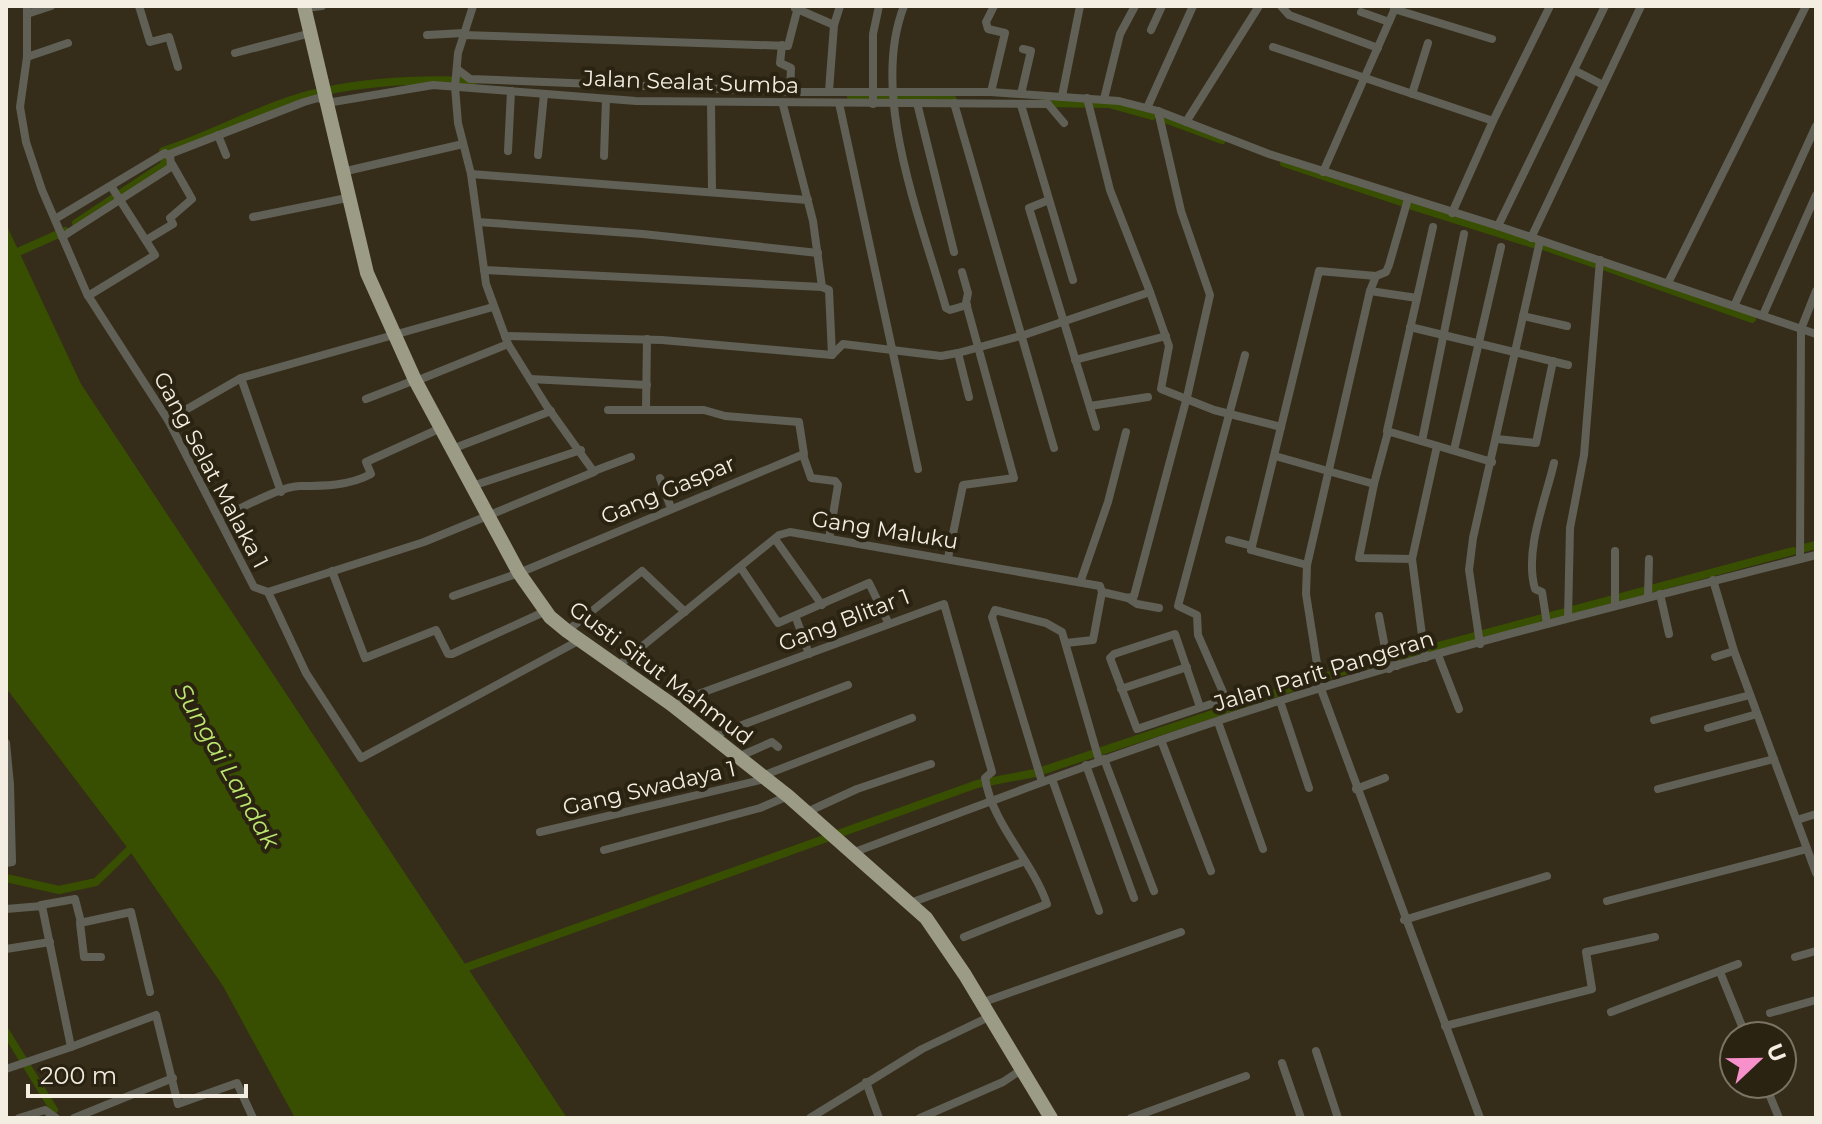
<svg xmlns="http://www.w3.org/2000/svg" width="1822" height="1124" viewBox="0 0 1822 1124" font-family="Montserrat,sans-serif">
  <style>
    .water { fill: #384e00 }
    .lines { fill: none; stroke-linecap: round; stroke-linejoin: round }
    .canal { stroke: #384e00; stroke-width: 8 }
    .minor { stroke: #606057; stroke-width: 8 }
    .trunk { stroke: #9c9b86; stroke-width: 14 }
    .labels { text-anchor: middle; dominant-baseline: central; stroke-width: 8; stroke-linejoin: round; paint-order: stroke }
    .street-label { font-size: 22px; fill: #f3ede2; stroke: #2b2311 }
    .water-label { font-size: 24px; font-style: italic; fill: #bbe76f; stroke: #2b2311 }
  </style>
  <rect width="100%" height="100%" fill="#352d1a"/>
  <!-- water -->
  <polygon class="water" points="6,224 81,384 567,1118 295,1118 223,986 129,850 6,688"/>
  <g class="lines">
    <!-- canal -->
    <g class="canal">
      <polyline points="851,96 953,100"/>
      <polyline points="1043,103 1109,104 1152,116"/>
      <polyline points="1165,119 1222,140"/>
      <polyline points="1284,163 1401,202"/>
      <polyline points="1412,206 1533,244"/>
      <path d="M 76,223 L 165,164 L 163,151 C 217,134 269,102 325,91 C 373,81 425,79 473,81"/>
      <polyline points="1543,246 1595,264"/>
      <polyline points="18,252 65,231"/>
      <polyline points="1603,266 1752,319"/>
      <polyline points="1804,548 1816,545"/>
      <polyline points="1572,610 1793,551"/>
      <polyline points="6,878 59,890 96,882 129,850"/>
      <polyline points="456,971 977,784 1035,773 1330,675 1565,612"/>
      <polyline points="6,1032 54,1110"/>
    </g>
    <!-- minor -->
    <g class="minor">
      <polyline points="27,6 27,57 20,107 26,142 42,190 87,294 168,420 254,587 268,592 424,542 594,472 546,405 508,344 486,284 471,174 458,123 455,87 458,53 473,6"/>
      <polyline points="139,6 150,42 169,37 178,67"/>
      <path d="M 904,6 C 869,95 921,219 946,308 L 950,310 L 967,305"/>
      <polyline points="1281,6 1289,15 1378,48"/>
      <polyline points="305,8 322,6"/>
      <polyline points="795,8 834,25"/>
      <polyline points="1394,9 1492,39"/>
      <polyline points="1361,12 1389,22"/>
      <polyline points="27,14 51,6"/>
      <polyline points="1151,30 1162,6"/>
      <polyline points="427,35 464,33"/>
      <polyline points="463,35 788,46 797,11"/>
      <polyline points="782,45 780,63 791,68 790,91"/>
      <polyline points="1273,47 1493,121 1550,6"/>
      <polyline points="235,53 311,33"/>
      <polyline points="27,57 68,43"/>
      <polyline points="457,69 470,79 795,92 991,92 1119,101 1158,111 1269,154 1498,226 1816,334"/>
      <polyline points="1574,70 1603,85"/>
      <polyline points="829,91 834,25 840,6"/>
      <polyline points="991,92 1005,33 988,29 986,22 994,6"/>
      <polyline points="1021,94 1031,51 1023,49"/>
      <polyline points="1412,94 1428,43"/>
      <polyline points="1062,96 1080,6"/>
      <polyline points="1104,99 1120,34 1135,6"/>
      <polyline points="711,102 712,192"/>
      <polyline points="327,103 433,85 636,101 1048,104"/>
      <polyline points="839,103 918,469"/>
      <polyline points="917,103 954,252"/>
      <polyline points="954,103 1054,448"/>
      <polyline points="873,104 873,34 879,6"/>
      <polyline points="1048,104 1064,123"/>
      <polyline points="783,105 813,221 822,287 829,290 832,355"/>
      <polyline points="1021,105 1073,280"/>
      <polyline points="1147,108 1193,6"/>
      <polyline points="1186,122 1259,6"/>
      <polyline points="218,135 226,155"/>
      <polyline points="508,151 511,91"/>
      <polyline points="538,155 544,94"/>
      <polyline points="604,156 606,99"/>
      <polyline points="342,172 463,144"/>
      <polyline points="1323,172 1396,6"/>
      <polyline points="471,174 808,200"/>
      <polyline points="1408,199 1389,265 1386,272 1376,276 1370,291 1307,565 1306,594 1321,689 1480,1118"/>
      <polyline points="1049,200 1029,208 1096,427"/>
      <polyline points="1452,213 1493,121"/>
      <polyline points="253,217 347,198"/>
      <polyline points="55,219 165,153 169,156"/>
      <polyline points="478,222 643,234 818,253"/>
      <polyline points="1498,226 1605,6"/>
      <polyline points="1433,227 1387,431 1492,462"/>
      <polyline points="62,237 171,167 170,154 304,102 318,98 326,101"/>
      <polyline points="1531,238 1641,6"/>
      <polyline points="148,239 173,224 170,218 192,199 172,164"/>
      <polyline points="484,270 822,287"/>
      <polyline points="1668,283 1806,6"/>
      <polyline points="1370,291 1417,298"/>
      <polyline points="1150,292 1169,346 1161,389 1214,410 1281,427"/>
      <polyline points="88,296 155,255 111,186"/>
      <polyline points="1735,304 1816,126"/>
      <polyline points="1763,315 1816,195"/>
      <polyline points="1523,316 1567,326"/>
      <polyline points="1410,327 1568,365"/>
      <polyline points="505,336 662,340 832,355 843,344 941,356 958,353 1024,335 1150,292 1110,190 1087,98"/>
      <polyline points="958,353 969,397"/>
      <polyline points="1075,360 1166,336"/>
      <polyline points="241,378 281,492"/>
      <polyline points="530,379 647,385"/>
      <polyline points="416,381 508,344"/>
      <polyline points="366,399 415,380"/>
      <polyline points="1090,406 1148,397"/>
      <polyline points="646,409 647,339"/>
      <polyline points="168,420 241,378 493,307"/>
      <polyline points="1497,439 1536,443 1553,361"/>
      <polyline points="1422,441 1464,234"/>
      <polyline points="452,449 551,411"/>
      <polyline points="1454,450 1501,247"/>
      <polyline points="803,455 811,478 835,481 838,485 829,539"/>
      <polyline points="1275,456 1374,484 1359,558 1412,559 1425,658"/>
      <polyline points="594,471 631,457"/>
      <polyline points="660,478 671,508"/>
      <polyline points="1374,484 1388,432"/>
      <polyline points="472,486 581,450"/>
      <path d="M 219,518 C 239,510 280,486 300,486 C 323,486 349,486 371,474 L 366,462 L 441,428"/>
      <polyline points="775,539 822,605"/>
      <polyline points="1229,540 1252,546"/>
      <polyline points="1615,551 1615,606"/>
      <polyline points="948,558 963,485 1014,478 966,303 968,293 962,272"/>
      <polyline points="1412,559 1437,446"/>
      <polyline points="1800,559 1801,329 1816,291"/>
      <polyline points="1307,565 1251,550 1319,271 1376,276"/>
      <polyline points="741,568 778,623 869,583 889,624"/>
      <polyline points="332,571 365,658 436,630 448,654 452,654 546,611"/>
      <polyline points="1081,580 1108,502 1126,432"/>
      <polyline points="1713,580 1734,651 1816,873"/>
      <polyline points="268,592 306,673 361,758 580,640"/>
      <polyline points="1102,592 1128,598 1134,596 1187,397 1210,295 1181,211 1158,111"/>
      <polyline points="1660,594 1669,634"/>
      <polyline points="453,596 519,573 804,454 799,422 725,416 704,410 608,410"/>
      <polyline points="1648,597 1649,559"/>
      <polyline points="1128,598 1137,604 1159,608"/>
      <polyline points="1379,616 1389,669"/>
      <polyline points="796,618 809,654"/>
      <polyline points="1568,618 1570,528 1584,455 1600,260"/>
      <path d="M 1547,624 L 1542,592 L 1535,589 C 1524,550 1545,502 1554,463"/>
      <polyline points="567,631 642,571 685,612"/>
      <polyline points="1480,644 1469,570 1473,538 1540,241"/>
      <polyline points="1393,646 1397,666"/>
      <polyline points="1438,655 1459,709"/>
      <polyline points="1715,657 1734,651"/>
      <polyline points="618,666 779,535 790,532 1100,586 1102,592 1093,640 1066,643"/>
      <polyline points="1121,689 1187,667"/>
      <polyline points="1280,701 1309,788"/>
      <path d="M 671,704 L 944,604 L 992,772 L 985,778 C 993,826 1032,860 1047,904 L 964,937"/>
      <polyline points="1200,707 1175,634 1114,654 1110,658 1137,729 1226,699 1198,635 1197,615 1178,606 1245,355"/>
      <polyline points="1654,720 1750,695"/>
      <polyline points="1218,722 1263,849"/>
      <polyline points="1708,728 1757,714"/>
      <polyline points="713,736 848,685"/>
      <polyline points="1161,740 1211,871"/>
      <polyline points="6,743 10,785 7,786"/>
      <polyline points="738,757 772,742 778,747"/>
      <polyline points="1104,759 1154,891"/>
      <polyline points="1086,765 1134,898"/>
      <polyline points="762,776 912,718"/>
      <polyline points="1052,779 1099,911"/>
      <polyline points="1042,782 992,617 995,610 1046,623 1062,632 1099,760"/>
      <polyline points="1356,789 1385,778"/>
      <polyline points="1658,789 1774,759"/>
      <polyline points="807,812 857,789 931,764"/>
      <polyline points="1797,820 1816,814"/>
      <polyline points="540,832 765,779"/>
      <polyline points="604,850 760,808 788,796"/>
      <path d="M 852,853 C 994,800 1135,746 1279,701 C 1456,645 1636,601 1816,555"/>
      <polyline points="6,863 12,862 10,785"/>
      <polyline points="1607,901 1807,849"/>
      <polyline points="910,903 1023,862"/>
      <polyline points="41,905 75,899 81,922"/>
      <polyline points="6,909 42,906 71,1047 156,1015 178,1104 237,1083 253,1118"/>
      <polyline points="1404,920 1547,876"/>
      <polyline points="6,949 50,942"/>
      <polyline points="101,957 84,957 80,923 131,912 150,992"/>
      <polyline points="1795,957 1816,951"/>
      <polyline points="1720,972 1746,1036"/>
      <polyline points="981,1003 1181,932"/>
      <polyline points="1611,1012 1738,964"/>
      <polyline points="1770,1013 1816,1000"/>
      <polyline points="1445,1026 1592,989 1586,952 1655,937"/>
      <polyline points="1316,1051 1338,1118"/>
      <polyline points="1282,1063 1301,1118"/>
      <polyline points="6,1069 71,1047"/>
      <polyline points="866,1082 879,1118"/>
      <polyline points="1765,1084 1779,1118"/>
      <polyline points="19,1118 45,1110 56,1118"/>
      <polyline points="74,1118 173,1078"/>
      <polyline points="810,1118 922,1049 989,1017"/>
      <polyline points="920,1118 1003,1082 1021,1070"/>
      <polyline points="1131,1118 1246,1076"/>
    </g>
    <!-- trunk -->
    <polyline class="trunk" points="304,6 367,273 415,380 519,573 550,617 567,631 671,704 788,796 926,918 965,975 1051,1118"/>
  </g>
  <g class="labels">
    <!-- street labels -->
    <g class="street-label">
      <text transform="translate(691 82) rotate(2)">Jalan Sealat Sumba</text>
      <text transform="translate(211 470) rotate(62)">Gang Selat Malaka 1</text>
      <text transform="translate(668 490) rotate(-23)">Gang Gaspar</text>
      <text transform="translate(885 530) rotate(9)">Gang Maluku</text>
      <text transform="translate(844 620) rotate(-21)">Gang Blitar 1</text>
      <text transform="translate(1324 671) rotate(-17)">Jalan Parit Pangeran</text>
      <text transform="translate(661 673) rotate(37)">Gusti Situt Mahmud</text>
      <text transform="translate(649 788) rotate(-13)">Gang Swadaya 1</text>
    </g>
    <!-- water labels -->
    <g class="water-label">
      <text transform="translate(227 766) rotate(60)">Sungai Landak</text>
    </g>
  </g>
  <!-- border -->
  <rect width="1822" height="1124" fill="none" stroke="#f3ede2" stroke-width="16"/>
  <!-- north arrow -->
  <g transform="translate(1758 1060) rotate(68)"><circle r="38" fill="#2b2311" stroke="#7b7465" stroke-width="2"/>
  <path d="M0-6L14 30L0 20L-14 30Z" fill="#f890cc"/>
  <text y="-12" font-size="22" font-weight="bold" text-anchor="middle" fill="#f3ede2">U</text>
  </g>
  <!-- scale -->
  <path d="M28 1084v12h218v-12" fill="none" stroke="#f3ede2" stroke-width="4"/>
  <text x="40" y="1084" font-size="24" fill="#f3ede2" stroke="#2b2311" stroke-width="6" paint-order="stroke">200 m</text>
</svg>
